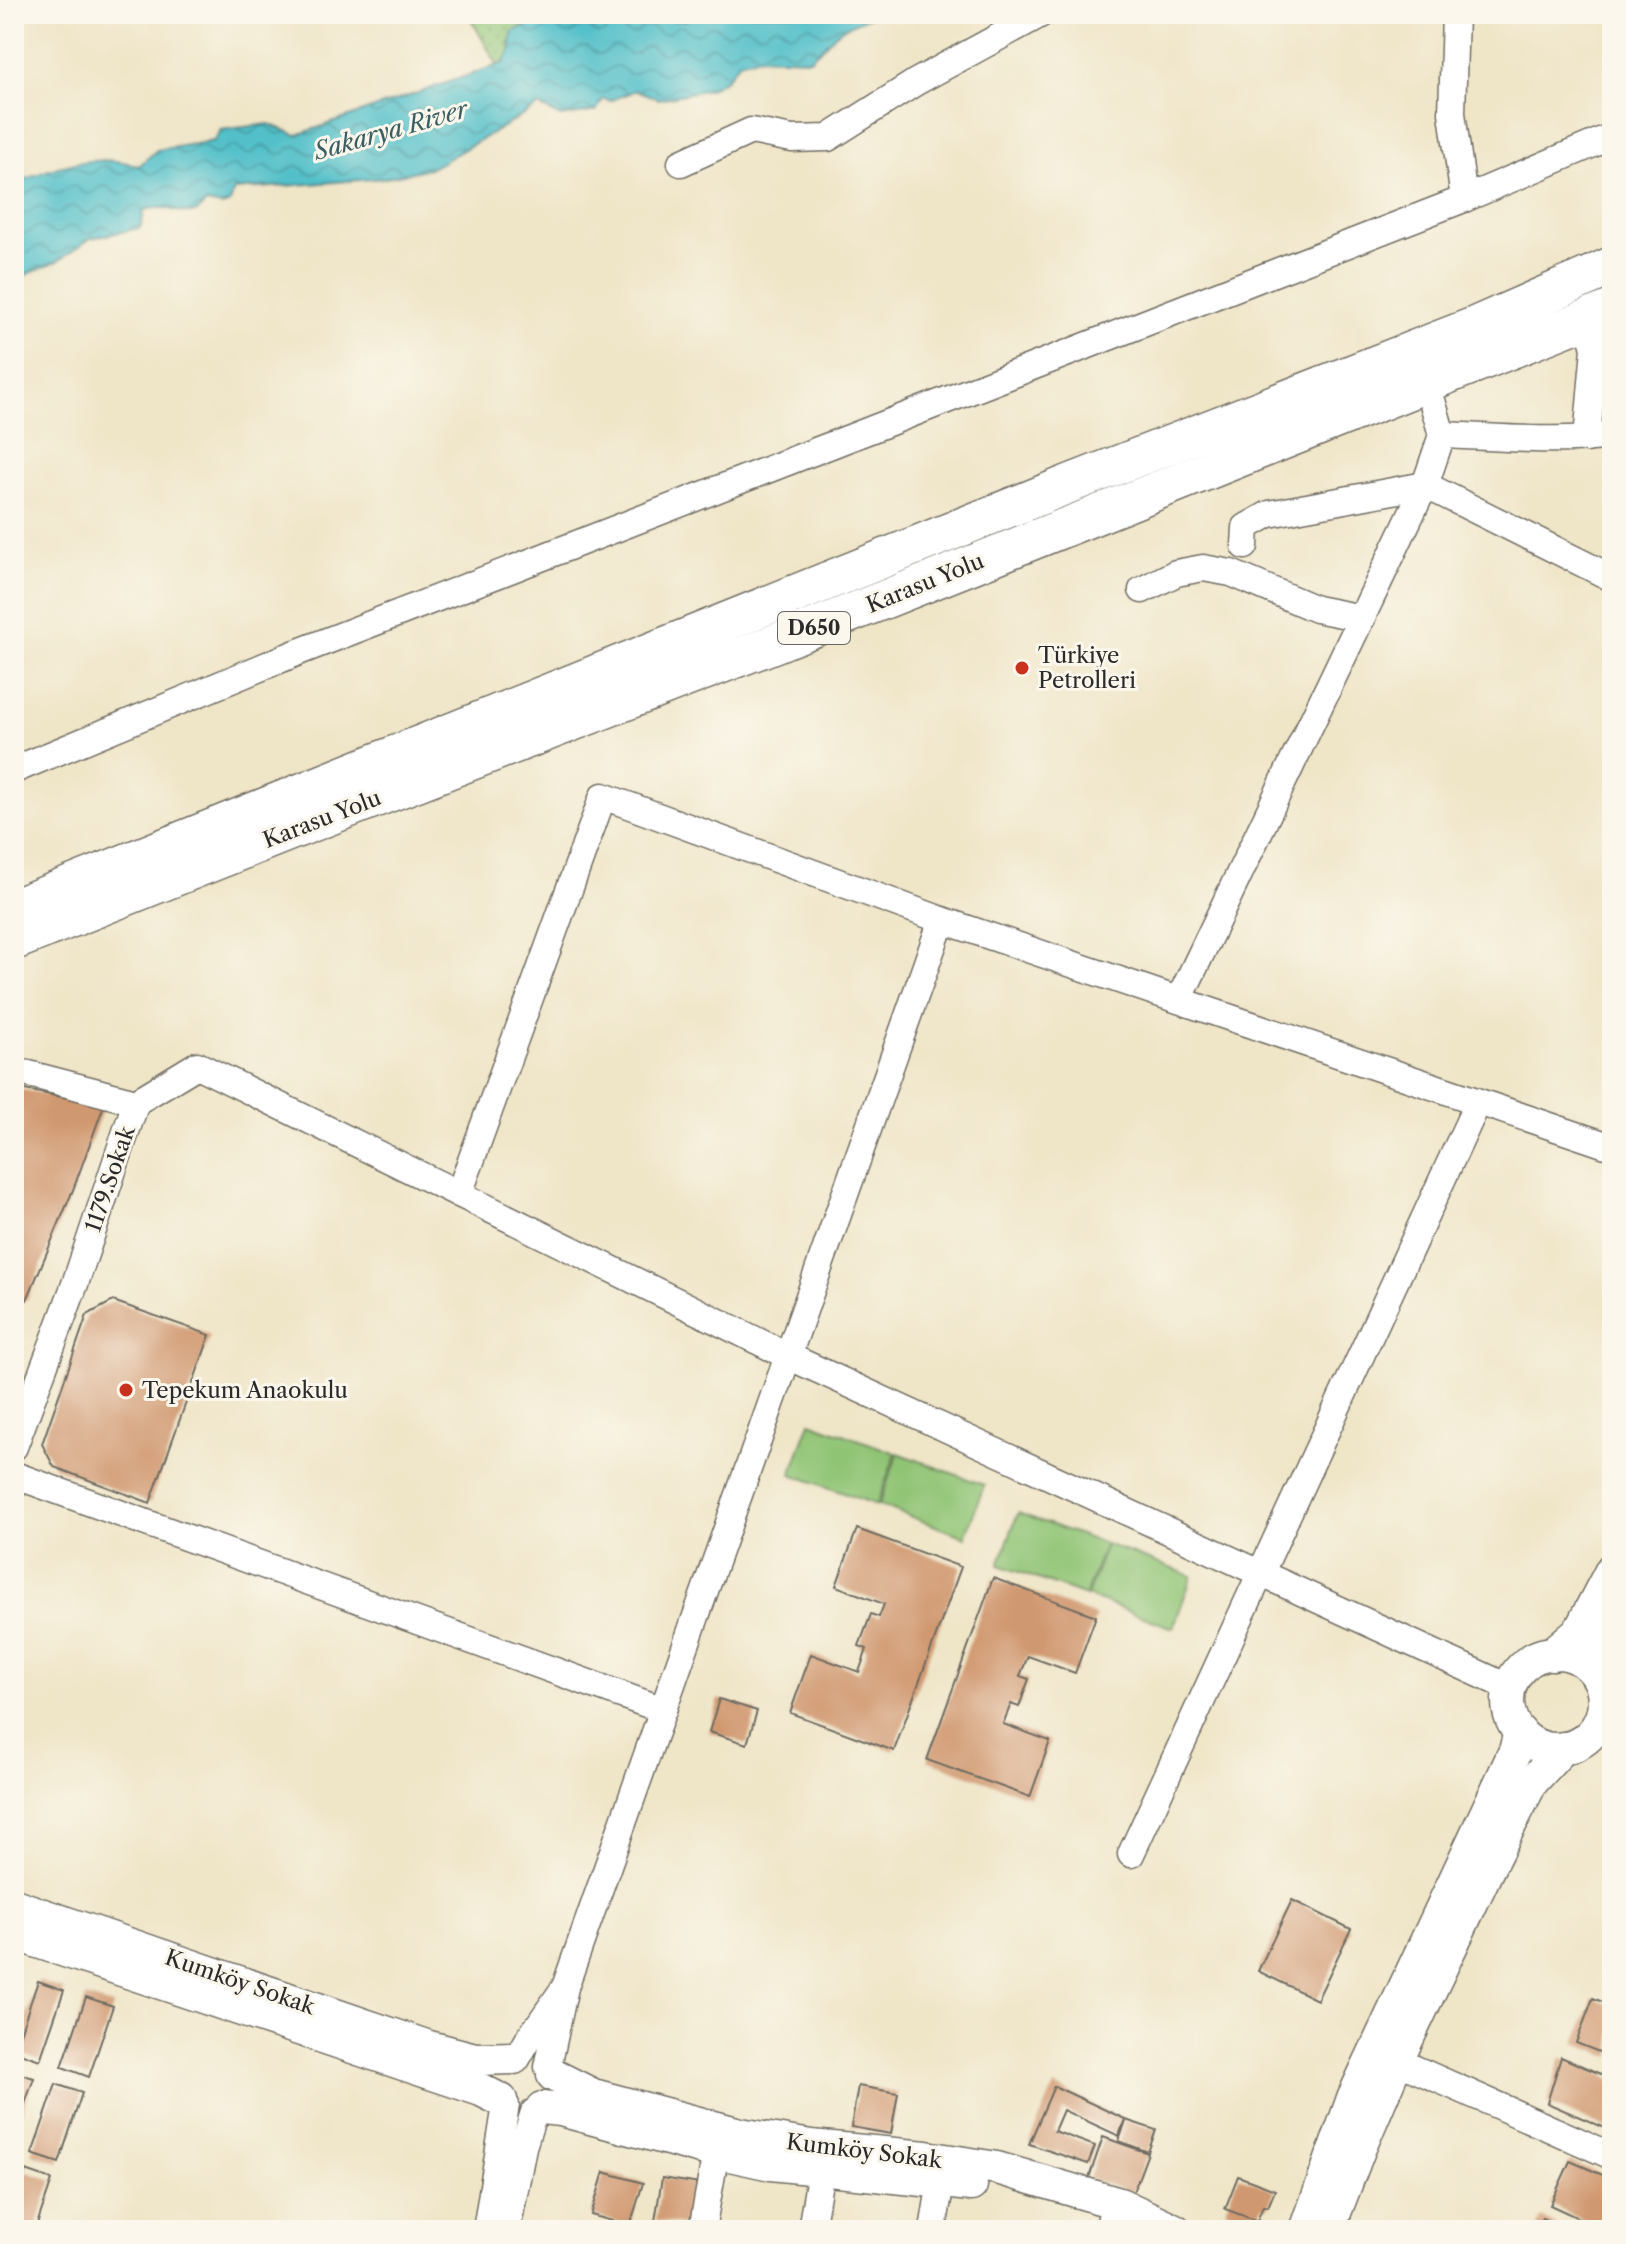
<svg xmlns="http://www.w3.org/2000/svg" width="1626" height="2244" viewBox="0 0 1626 2244" font-family="'Libre Caslon Text',serif">
  <style>
    .grass { fill: url(#grass-dots); stroke: #5e7850; stroke-width: 2 }
    .park { fill: #90c475; stroke: #5e7850; stroke-width: 2 }
    .water { fill: url(#water-waves); stroke: #3f767a; stroke-width: 2 }
    .building { fill: #d09870 }
    .lines { fill: none; stroke-linecap: round; stroke-linejoin: round }
    .minor-casing { stroke: #706c62; stroke-width: 29 }
    .major-casing { stroke: #706c62; stroke-width: 35 }
    .highway-casing { stroke: #706c62; stroke-width: 41 }
    .minor { stroke: #fff; stroke-width: 26 }
    .major { stroke: #fff; stroke-width: 32 }
    .highway { stroke: #fff; stroke-width: 38 }
    .poi-dot { fill: #c8321e; stroke: #fbf7ec; stroke-width: 3 }
    .labels { text-anchor: middle; dominant-baseline: central; stroke-width: 6; stroke-linejoin: round; paint-order: stroke }
    .shield { fill: #fbf7ec; stroke: #696865; stroke-width: 2 }
    .shield-label { font-size: 20px; font-weight: bold; fill: #2b2b2b }
    .street-label { font-size: 22px; fill: #2b2b2b; stroke: #fbf7ec }
    .poi-label { font-size: 22px; fill: #2b2b2b; stroke: #fbf7ec; text-anchor: start }
    .water-label { font-size: 24px; font-style: italic; fill: #395f62; stroke: #fbf7ec }
  </style>
  <defs>
    <pattern id="grass-dots" width="8" height="8" patternUnits="userSpaceOnUse" patternTransform="scale(2)"><rect width="8" height="8" fill="#90c475"/><path d="M2 2h.1M6 6h.1" fill="none" stroke="#769f60" stroke-width="1.8" stroke-linecap="round"/></pattern>
    <pattern id="water-waves" width="16" height="10" patternUnits="userSpaceOnUse" patternTransform="scale(2)"><rect width="16" height="10" fill="#53c0c9"/><path d="M0 5q4-4 8 0t8 0" fill="none" stroke="#459ca3"/></pattern>
  </defs>
  <rect width="100%" height="100%" fill="#fbf7ec"/>
  <filter id="ink" filterUnits="userSpaceOnUse"><feTurbulence type="fractalNoise" baseFrequency=".0125" numOctaves="2"/><feDisplacementMap in="SourceGraphic" scale="16" xChannelSelector="R" yChannelSelector="G"/><feConvolveMatrix kernelMatrix="1 2 1 2 8 2 1 2 1" color-interpolation-filters="sRGB"/></filter>
  <filter id="wash" filterUnits="userSpaceOnUse"><feTurbulence type="fractalNoise" baseFrequency=".006" numOctaves="4" result="noise"/><feDisplacementMap in="SourceGraphic" scale="32" xChannelSelector="R" yChannelSelector="G"/><feGaussianBlur stdDeviation="1.8" result="paint"/><feColorMatrix in="noise" values="0 0 0 0 0 0 0 0 0 0 0 0 0 0 0 0 0 1.4 0 .05"/><feComposite in="paint" operator="in"/></filter>
  <g filter="url(#wash)">
    <rect width="100%" height="100%" fill="#efe5c7"/>
    <!-- grass -->
    <path class="grass" d="M 468,14 L 610,14 L 602,18 L 584,17 L 578,23 L 531,24 L 510,43 C 512,53 508,61 498,66 Z"/>
    <!-- park -->
    <g class="park">
      <polygon points="810,1422 896,1453 877,1505 791,1474"/>
      <polygon points="898,1453 984,1485 965,1537 879,1505"/>
      <polygon points="1018,1513 1105,1544 1085,1596 999,1565"/>
      <polygon points="1106,1544 1192,1576 1173,1628 1087,1596"/>
    </g>
    <!-- water -->
    <path class="water" d="M 610,14 L 678,21 L 687,20 L 694,14 L 876,14 L 841,29 L 810,59 L 757,57 L 739,62 L 727,78 L 709,89 L 659,99 L 636,90 L 610,101 L 603,99 L 596,111 L 561,117 L 539,106 L 433,167 L 385,178 L 234,190 L 230,203 L 222,206 L 206,203 L 196,213 C 175,214 166,203 144,210 L 141,228 L 91,238 L 58,261 L 14,280 L 14,185 C 53,165 95,153 139,166 L 157,150 L 214,141 L 220,130 L 269,124 L 297,135 L 504,63 L 511,50 L 512,32 C 535,17 567,32 584,17 L 602,18 Z"/>
    <g id="blocks">
      <!-- building -->
      <g class="building">
        <polygon points="14,1088 104,1105 73,1190 27,1300 14,1295"/>
        <polygon points="113,1301 210,1335 150,1503 54,1467 42,1444 87,1315"/>
        <polygon points="857,1529 961,1567 894,1751 790,1713 811,1654 859,1672 867,1649 859,1646 871,1614 879,1617 884,1604 836,1586"/>
        <polygon points="993,1578 1096,1616 1075,1673 1028,1656 1020,1676 1029,1679 1019,1707 1011,1704 1003,1724 1050,1741 1030,1797 927,1760"/>
        <polygon points="719,1699 757,1711 747,1744 709,1732"/>
        <polygon points="1292,1900 1351,1929 1317,2000 1258,1971"/>
        <polygon points="38,1981 64,1990 40,2060 14,2051"/>
        <polygon points="86,1997 113,2006 89,2077 62,2067"/>
        <polygon points="1593,1998 1612,2006 1612,2057 1576,2043"/>
        <polygon points="1561,2057 1612,2079 1612,2131 1547,2103"/>
        <polygon points="14,2072 34,2078 14,2135"/>
        <polygon points="56,2084 82,2093 59,2163 32,2154"/>
        <polygon points="858,2086 898,2093 891,2134 851,2127"/>
        <polygon points="1054,2086 1125,2119 1119,2136 1063,2110 1054,2131 1095,2146 1088,2164 1029,2144"/>
        <polygon points="1126,2120 1156,2130 1148,2152 1119,2141"/>
        <polygon points="1103,2137 1148,2153 1133,2193 1089,2178"/>
        <polygon points="1570,2161 1612,2179 1612,2230 1604,2230 1550,2205"/>
        <polygon points="26,2171 52,2180 35,2230 14,2230 14,2205"/>
        <polygon points="604,2172 643,2183 630,2226 591,2215"/>
        <polygon points="1238,2176 1275,2190 1268,2207 1263,2206 1257,2221 1225,2209"/>
        <polygon points="662,2178 700,2184 693,2227 655,2221"/>
        <polygon points="1542,2218 1566,2230 1536,2230"/>
      </g>
    </g>
  </g>
  <g filter="url(#ink)">
    <use href="#blocks" fill-opacity="0" stroke="#706c62" stroke-width="2"/>
    <g class="lines">
      <!-- minor casing -->
      <g class="minor-casing">
        <g id="minor">
          <polyline points="1455,14 1452,113 1464,199"/>
          <polyline points="681,163 751,131 792,139 828,138 916,82 1041,14"/>
          <path d="M 1442,435 C 1499,437 1555,443 1612,436"/>
          <polyline points="1587,439 1595,348 1587,320"/>
          <polyline points="1245,546 1246,527 1269,514 1425,485 1612,578"/>
          <polyline points="1142,590 1176,573 1203,568 1231,573 1316,609 1362,618"/>
          <polyline points="14,770 296,653 1464,199 1612,136"/>
          <polyline points="1179,1000 1425,485 1442,435 1427,383"/>
          <polyline points="14,1072 29,1074 136,1102 75,1284 14,1447"/>
          <polyline points="136,1102 197,1065 788,1356 1510,1688"/>
          <polyline points="459,1194 603,796 942,920 1612,1147"/>
          <polyline points="14,1475 663,1710"/>
          <polyline points="1131,1854 1478,1102"/>
          <polyline points="565,1987 942,920"/>
          <polyline points="518,2057 528,2040 565,1987 548,2067"/>
          <polyline points="1397,2061 1612,2156"/>
          <polyline points="486,2230 506,2105"/>
          <polyline points="507,2230 523,2147 534,2112"/>
          <polyline points="702,2230 716,2152"/>
          <polyline points="811,2230 821,2170"/>
          <polyline points="933,2230 941,2181"/>
          <polyline points="1108,2230 1112,2214"/>
        </g>
      </g>
      <!-- major casing -->
      <g class="major-casing">
        <g id="major">
          <circle cx="1556" cy="1701" r="48"/>
          <polyline points="1552,1654 1580,1630 1612,1569"/>
          <polyline points="1589,1666 1612,1617"/>
          <polyline points="14,1905 429,2047 475,2059 514,2058"/>
          <polyline points="14,1934 481,2090 501,2100"/>
          <polyline points="553,2075 593,2095 740,2134 811,2146 926,2157 997,2168 1120,2204 1175,2230"/>
          <polyline points="542,2108 561,2110 716,2152 771,2164 971,2185"/>
          <polyline points="1331,2223 1359,2150 1397,2061 1486,1873 1531,1783 1563,1748"/>
          <polyline points="1306,2230 1353,2098 1515,1751 1520,1732"/>
        </g>
      </g>
      <!-- highway casing -->
      <g class="highway-casing">
        <g id="highway">
          <polyline points="14,908 1069,484 1475,326 1612,266"/>
          <polyline points="14,941 290,831 768,646 1612,309"/>
        </g>
      </g>
      <!-- minor -->
      <use href="#minor" class="minor"/>
      <!-- major -->
      <use href="#major" class="major"/>
      <!-- highway -->
      <use href="#highway" class="highway"/>
    </g>
  </g>
  <!-- markers -->
  <g class="poi-dot">
    <circle cx="1022" cy="668" r="8"/>
    <circle cx="126" cy="1390" r="8"/>
  </g>
  <g class="labels">
    <!-- shield labels -->
    <rect class="shield" x="778" y="612" width="72" height="32" rx="6"/>
    <g class="shield-label">
      <text x="814" y="628">D650</text>
    </g>
    <!-- street labels -->
    <g class="street-label">
      <text transform="translate(925 583) rotate(-22)">Karasu Yolu</text>
      <text transform="translate(322 819) rotate(-21)">Karasu Yolu</text>
      <text transform="translate(110 1179) rotate(-71)">1179.Sokak</text>
      <text transform="translate(240 1982) rotate(19)">Kumköy Sokak</text>
      <text transform="translate(864 2151) rotate(7)">Kumköy Sokak</text>
    </g>
    <!-- poi labels -->
    <g class="poi-label">
      <text x="1038" y="655">Türkiye<tspan x="1038" dy="25">Petrolleri</tspan></text>
      <text x="142" y="1390">Tepekum Anaokulu</text>
    </g>
    <!-- water labels -->
    <g class="water-label">
      <text transform="translate(391 130) rotate(-16)">Sakarya River</text>
    </g>
  </g>
  <!-- margin -->
  <rect width="1626" height="2244" fill="none" stroke="#fbf7ec" stroke-width="48"/>
</svg>
